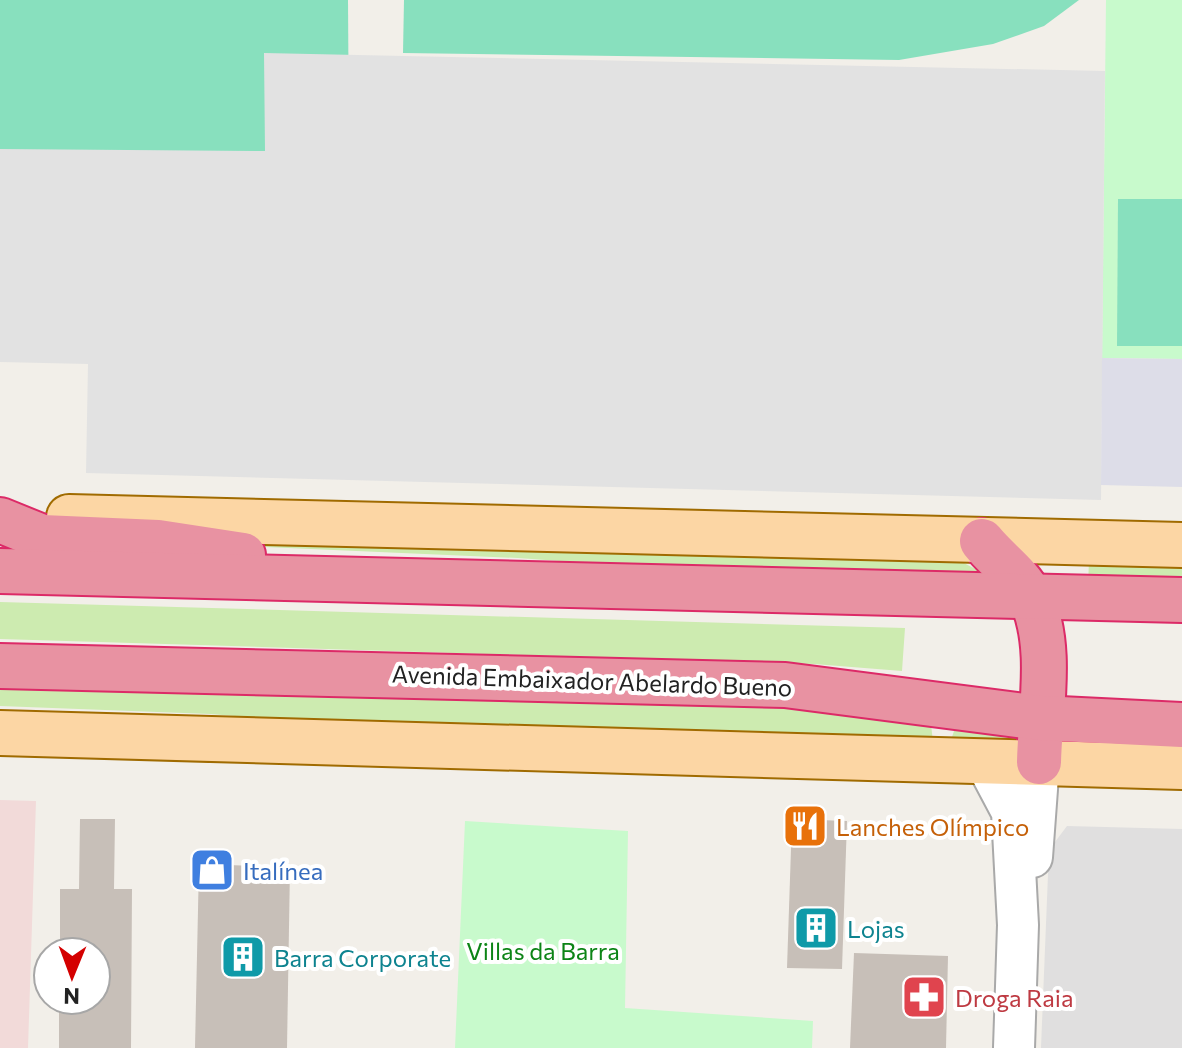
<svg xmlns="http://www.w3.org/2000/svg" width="1182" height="1048" viewBox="0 0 1182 1048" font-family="Commissioner,sans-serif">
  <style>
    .residential { fill: #e0dfdf }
    .commercial { fill: #f2dad9 }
    .grass { fill: #cdebb0 }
    .park { fill: #c8facc }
    .pitch { fill: #88e0be }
    .parking { fill: #e2e2e2 }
    .plaza { fill: #dddde8 }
    .building { fill: #c7bfb8 }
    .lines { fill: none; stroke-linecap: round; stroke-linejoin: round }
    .minor-casing { stroke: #a9a9a9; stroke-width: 44 }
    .major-casing { stroke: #a06b00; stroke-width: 48 }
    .highway-casing { stroke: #dc2a67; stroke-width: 48 }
    .minor { stroke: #fff; stroke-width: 40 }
    .major { stroke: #fcd6a4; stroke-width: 44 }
    .highway { stroke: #e892a2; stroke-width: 44 }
    .labels { text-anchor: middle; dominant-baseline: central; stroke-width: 8; stroke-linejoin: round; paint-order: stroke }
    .street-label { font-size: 24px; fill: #222; stroke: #fff }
    .food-label { font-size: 24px; fill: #c56008; stroke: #fff; text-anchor: start }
    .shop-label { font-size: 24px; fill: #366cbe; stroke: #fff; text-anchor: start }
    .culture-label { font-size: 24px; fill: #0d838f; stroke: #fff; text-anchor: start }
    .park-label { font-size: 24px; fill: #0c8416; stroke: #fff }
    .health-label { font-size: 24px; fill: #be3a42; stroke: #fff; text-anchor: start }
  </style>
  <rect width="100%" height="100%" fill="#f2efe9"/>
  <!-- residential -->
  <polygon class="residential" points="1067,826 1182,829 1182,1048 1041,1048 1049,850"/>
  <!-- commercial -->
  <polygon class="commercial" points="0,800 36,801 28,1048 0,1048"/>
  <!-- grass -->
  <g class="grass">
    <polygon points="226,538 958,560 987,575 822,580 518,558 241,546"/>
    <polygon points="1089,560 1182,563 1182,589 1088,587"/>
    <polygon points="0,602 905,628 902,671 814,664 0,639"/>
    <polygon points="0,685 833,710 931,724 933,742 424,732 210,714 0,706"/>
    <polygon points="955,728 1021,736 1024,744 951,740"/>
  </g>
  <!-- park -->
  <g class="park">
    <polygon points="1106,0 1182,0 1182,359 1102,358"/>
    <polygon points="465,821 628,831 625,1008 813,1021 812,1048 455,1048"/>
  </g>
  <!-- pitch -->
  <g class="pitch">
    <polygon points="0,0 348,0 349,153 0,362"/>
    <polygon points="404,0 1079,0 1044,26 993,44 899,60 403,53"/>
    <polygon points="1118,199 1182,199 1182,346 1117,346"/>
  </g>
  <!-- parking -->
  <polygon class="parking" points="264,53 1105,71 1101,500 86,473 88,364 0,362 0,149 265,151"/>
  <!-- plaza -->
  <polygon class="plaza" points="1102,358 1182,359 1182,487 1101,485"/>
  <!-- building -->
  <g class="building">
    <polygon points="80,819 115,819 114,889 132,889 131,1048 59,1048 59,1000 96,1000 96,952 60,952 60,889 79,889"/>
    <polygon points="792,819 847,821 842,969 787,968"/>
    <polygon points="199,864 290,867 287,1048 195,1048"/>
    <polygon points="854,953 948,956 946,1048 850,1048"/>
  </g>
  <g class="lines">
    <!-- minor casing -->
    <g class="minor-casing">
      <g id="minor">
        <polyline points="985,761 1012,812 1018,925 1014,1048"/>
        <polyline points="1032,857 1039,762"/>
      </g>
    </g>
    <!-- major casing -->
    <g class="major-casing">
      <g id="major">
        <polyline points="69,517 1182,545"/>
        <polyline points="0,733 1182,767"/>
      </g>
    </g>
    <!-- highway casing -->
    <g class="highway-casing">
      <g id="highway">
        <polyline points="0,520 42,537 158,542 243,555"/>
        <path d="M 982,541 C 997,560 1019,574 1030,596 C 1054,644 1040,711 1039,762"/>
        <polyline points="0,571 1182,600"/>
        <polyline points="0,666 785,685 1040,718 1182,725"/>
      </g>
    </g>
    <!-- minor -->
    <use href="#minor" class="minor"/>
    <!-- major -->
    <use href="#major" class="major"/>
    <!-- highway -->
    <use href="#highway" class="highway"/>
  </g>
  <!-- icons -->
  <defs>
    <g id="restaurant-square" transform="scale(2.3)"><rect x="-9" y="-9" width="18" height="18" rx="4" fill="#e8710a" stroke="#fff"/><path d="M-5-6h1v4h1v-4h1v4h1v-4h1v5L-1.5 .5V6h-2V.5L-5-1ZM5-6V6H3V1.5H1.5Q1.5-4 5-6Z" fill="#fff"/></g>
    <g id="shop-square" transform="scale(2.3)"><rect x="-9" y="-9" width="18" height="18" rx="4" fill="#3f7fe0" stroke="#fff"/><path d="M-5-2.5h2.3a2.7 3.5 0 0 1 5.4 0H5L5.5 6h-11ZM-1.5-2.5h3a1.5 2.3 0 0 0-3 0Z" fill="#fff"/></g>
    <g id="building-square" transform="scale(2.3)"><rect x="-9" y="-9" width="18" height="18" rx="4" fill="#0f9aa8" stroke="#fff"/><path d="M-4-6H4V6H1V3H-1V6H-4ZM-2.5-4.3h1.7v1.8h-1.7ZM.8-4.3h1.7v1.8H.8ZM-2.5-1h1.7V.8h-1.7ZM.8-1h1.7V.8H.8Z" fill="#fff"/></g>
    <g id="pharmacy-square" transform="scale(2.3)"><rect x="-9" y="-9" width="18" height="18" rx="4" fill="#e0444e" stroke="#fff"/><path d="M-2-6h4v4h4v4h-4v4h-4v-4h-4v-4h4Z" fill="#fff"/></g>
  </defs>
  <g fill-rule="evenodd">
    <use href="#restaurant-square" x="805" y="826"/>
    <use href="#shop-square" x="212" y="870"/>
    <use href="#building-square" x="816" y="928"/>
    <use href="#building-square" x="243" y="957"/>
    <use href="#pharmacy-square" x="924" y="997"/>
  </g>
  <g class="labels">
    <!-- street labels -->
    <g class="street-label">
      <text transform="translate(592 680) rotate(2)">Avenida Embaixador Abelardo Bueno</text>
    </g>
    <!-- food labels -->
    <g class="food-label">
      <text x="836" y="826">Lanches Olímpico</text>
    </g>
    <!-- shop labels -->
    <g class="shop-label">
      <text x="243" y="870">Italínea</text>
    </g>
    <!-- culture labels -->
    <g class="culture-label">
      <text x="847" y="928">Lojas</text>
      <text x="274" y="957">Barra Corporate</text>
    </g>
    <!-- park labels -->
    <g class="park-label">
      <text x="543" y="950">Villas da Barra</text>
    </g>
    <!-- health labels -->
    <g class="health-label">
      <text x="955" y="997">Droga Raia</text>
    </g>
  </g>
  <!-- north arrow -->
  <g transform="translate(72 976) rotate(181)"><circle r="38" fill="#ffffff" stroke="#a7a7a7" stroke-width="2"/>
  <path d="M0-6L14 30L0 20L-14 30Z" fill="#d40000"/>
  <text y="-12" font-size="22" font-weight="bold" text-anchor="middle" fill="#222222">N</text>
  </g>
</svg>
